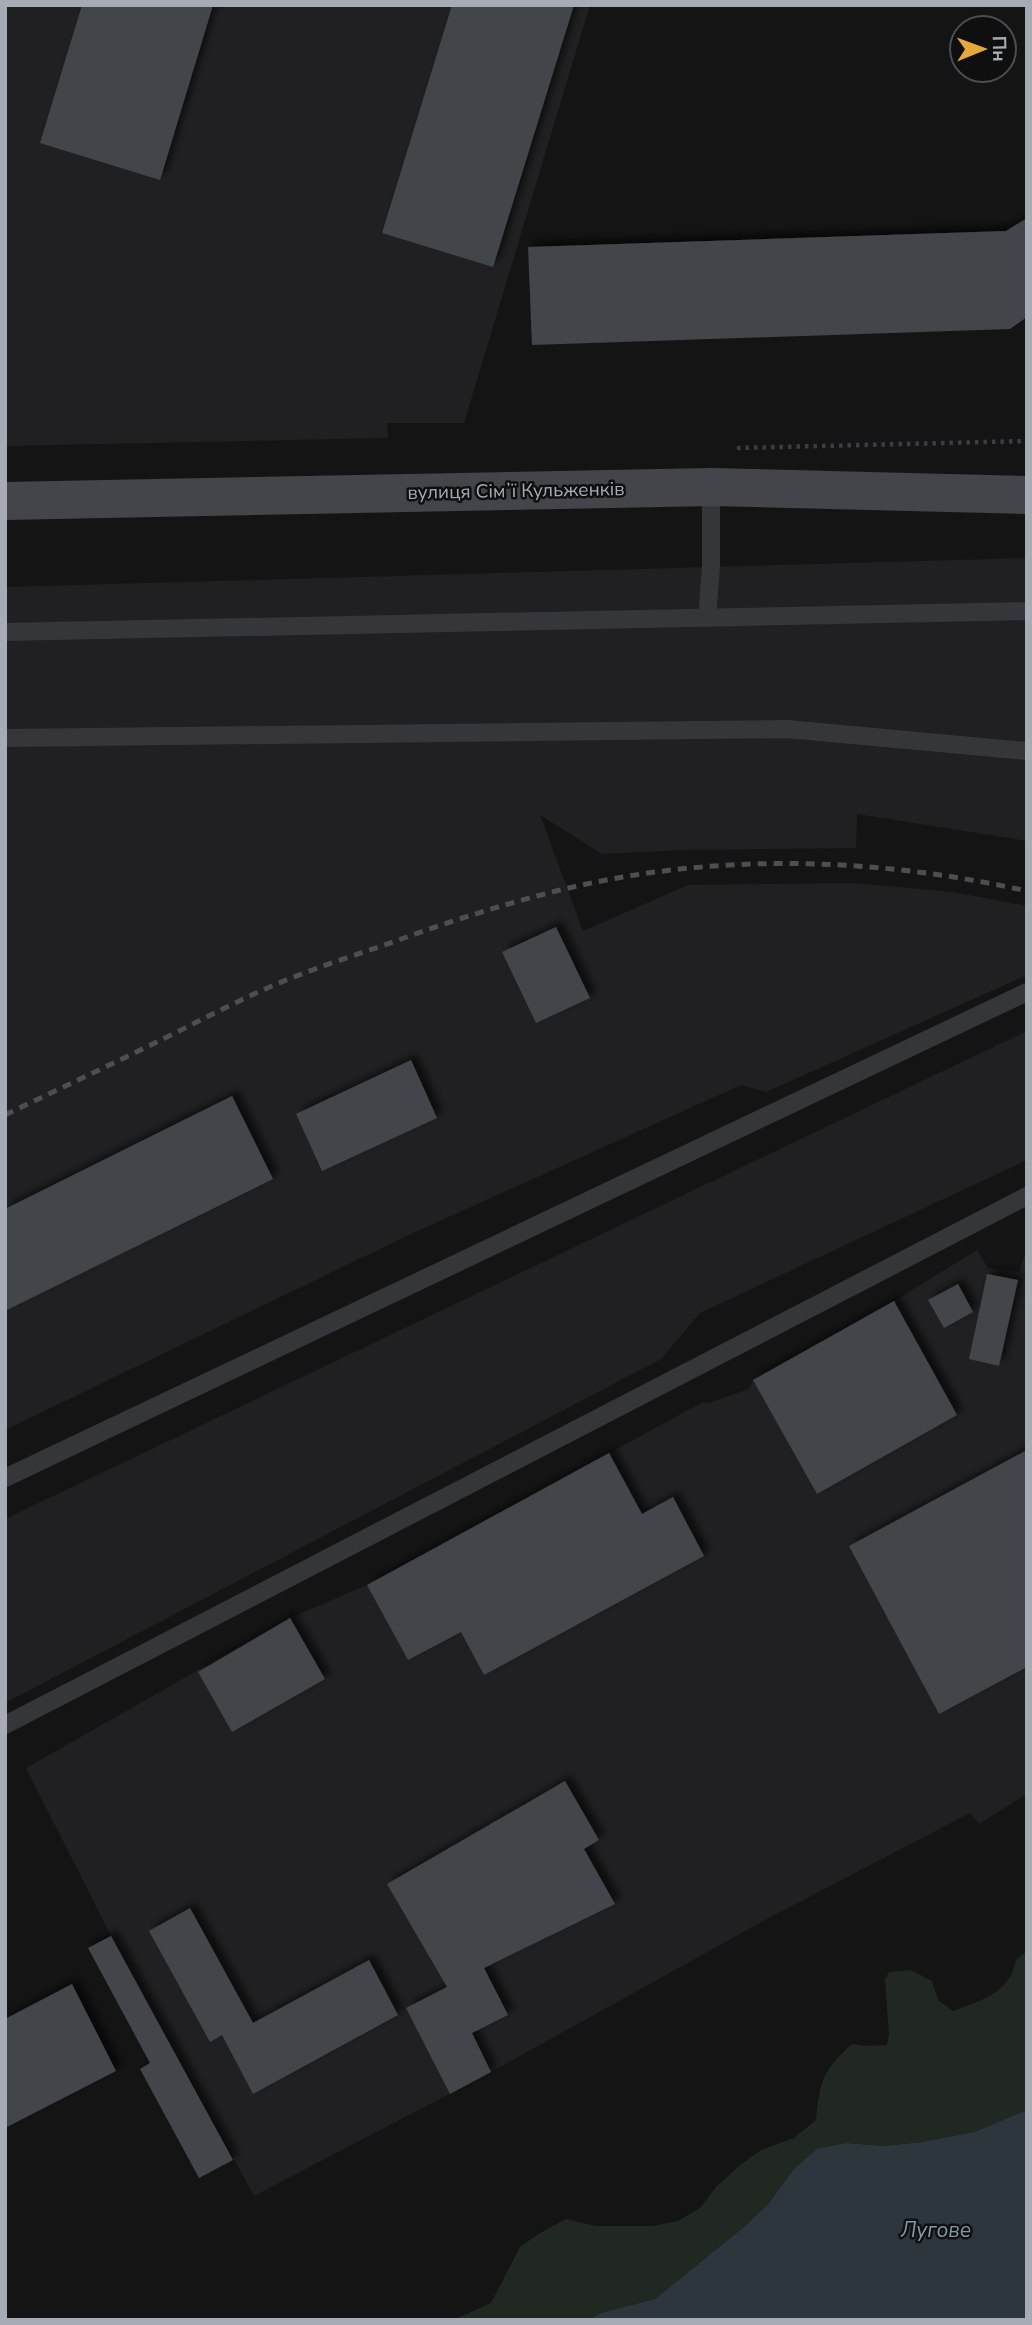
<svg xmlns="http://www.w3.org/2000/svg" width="1032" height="2325" viewBox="0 0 1032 2325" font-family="'Nunito Sans',sans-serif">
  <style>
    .built { fill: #202022 }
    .green { fill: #202821 }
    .water { fill: #2e363d }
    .building { fill: #434448; filter: url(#shadow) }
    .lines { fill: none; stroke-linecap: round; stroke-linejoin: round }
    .path { stroke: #3b3d41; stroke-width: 4.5; stroke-dasharray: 3.5 5; stroke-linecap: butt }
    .service { stroke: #35363a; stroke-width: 18 }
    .secondary { stroke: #43454a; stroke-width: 38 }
    .rail { stroke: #4c4e53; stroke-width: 5; stroke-dasharray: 9 7; stroke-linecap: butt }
    .labels { text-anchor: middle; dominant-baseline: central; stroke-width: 5; stroke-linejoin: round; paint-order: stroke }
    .street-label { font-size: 19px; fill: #a6abb5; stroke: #0f0f10 }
    .water-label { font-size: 21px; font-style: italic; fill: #7f99ae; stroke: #0f0f10 }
  </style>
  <defs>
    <filter id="shadow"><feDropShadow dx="6" dy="-6" stdDeviation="3.5" flood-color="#0009"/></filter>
  </defs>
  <rect width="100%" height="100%" fill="#141415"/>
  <!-- built -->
  <g class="built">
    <polygon points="5,5 590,5 464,423 387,423 388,438 5,446"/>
    <polygon points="1027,558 1027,841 857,814 856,848 682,850 602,854 540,815 583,931 688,885 853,883 953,892 1027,906 1027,975 766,1092 741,1085 409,1235 5,1430 5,587"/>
    <polygon points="1027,1031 1027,1160 700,1313 661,1359 5,1703 5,1519"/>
    <polygon points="1027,1248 1027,1794 979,1824 970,1813 765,1920 491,2072 254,2196 111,1936 26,1768 290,1618 367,1585 703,1402 709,1403 749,1389 753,1380 894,1301 977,1250 988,1268 1019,1272"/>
  </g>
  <!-- green -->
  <path class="green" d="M 1027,1951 L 1027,2110 L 974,2132 L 922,2142 L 884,2146 L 847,2143 L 793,2170 L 769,2203 L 744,2227 L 655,2299 L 601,2313 L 590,2320 L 448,2320 L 458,2318 L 491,2303 L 520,2247 L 540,2233 L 566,2219 L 596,2226 L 653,2226 L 678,2221 L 700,2208 L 716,2187 L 740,2165 L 761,2150 L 794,2138 L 816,2120 C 820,2081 822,2071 852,2044 L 866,2046 L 887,2045 L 889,2035 L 885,1979 L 889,1972 L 911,1970 L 932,1981 L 938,2000 L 953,2011 C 982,2000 1010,1993 1016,1960 Z"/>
  <!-- water -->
  <polygon class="water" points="1027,2110 1027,2320 590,2320 601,2313 655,2299 744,2227 769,2203 793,2170 817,2149 847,2143 884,2146 922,2142 974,2132"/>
  <!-- building -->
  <g class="building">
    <polygon points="82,5 213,5 160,180 40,143"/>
    <polygon points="452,5 574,5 493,267 382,233"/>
    <polygon points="1027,218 1027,317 1010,329 532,345 528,247 1006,231"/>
    <polygon points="556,927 590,998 536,1023 502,952"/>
    <polygon points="411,1060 437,1118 322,1171 296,1114"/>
    <polygon points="232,1096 273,1179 5,1311 5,1209"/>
    <polygon points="987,1274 1018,1280 999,1366 969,1359"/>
    <polygon points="958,1284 973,1312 944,1328 928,1300"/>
    <polygon points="894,1301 957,1415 817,1494 753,1380"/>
    <polygon points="1027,1450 1027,1667 939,1714 849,1546"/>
    <polygon points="609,1453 642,1514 673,1497 704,1556 484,1675 461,1632 408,1660 367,1585"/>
    <polygon points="290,1618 325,1679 232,1732 198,1672"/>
    <polygon points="565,1781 599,1840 584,1849 615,1904 484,1968 508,2015 472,2033 491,2072 450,2094 406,2008 447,1987 387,1884"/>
    <polygon points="190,1908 253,2023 369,1960 398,2015 253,2094 222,2035 210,2042 149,1931"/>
    <polygon points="111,1936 233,2160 199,2178 140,2069 150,2063 88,1948"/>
    <polygon points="72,1984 116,2071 5,2128 5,2019"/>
  </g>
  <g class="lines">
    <!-- path -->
    <polyline class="path" points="737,448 1027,441"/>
    <!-- service -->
    <g class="service">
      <polyline points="707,618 711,567 711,487"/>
      <polyline points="5,632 1027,611"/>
      <polyline points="5,738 787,729 1027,751"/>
      <polyline points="5,1478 1027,992"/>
      <polyline points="5,1725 1027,1196"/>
    </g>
    <!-- secondary -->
    <polyline class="secondary" points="5,501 711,487 1027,495"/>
    <!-- rail -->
    <path class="rail" d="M 5,1115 C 59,1089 112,1064 165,1038 C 201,1020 235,1002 272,986 C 311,969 353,956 393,942 C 440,925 488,909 537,896 C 698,852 865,855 1027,891"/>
  </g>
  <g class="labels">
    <!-- street labels -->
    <g class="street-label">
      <text transform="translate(516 491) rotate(-1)">вулиця Сімʼї Кульженків</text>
    </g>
    <!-- water labels -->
    <g class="water-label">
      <text x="936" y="2230">Лугове</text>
    </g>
  </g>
  <!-- border -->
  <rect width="1032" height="2325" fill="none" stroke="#a6abb5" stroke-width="14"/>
  <!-- north arrow -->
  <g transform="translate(983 49) rotate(89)"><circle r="33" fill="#0f0f10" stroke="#4b4d52" stroke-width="2"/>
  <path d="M0-5L12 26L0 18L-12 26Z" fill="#e6a83a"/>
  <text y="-10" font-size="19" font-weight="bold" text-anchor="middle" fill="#a6abb5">Пн</text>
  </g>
</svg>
